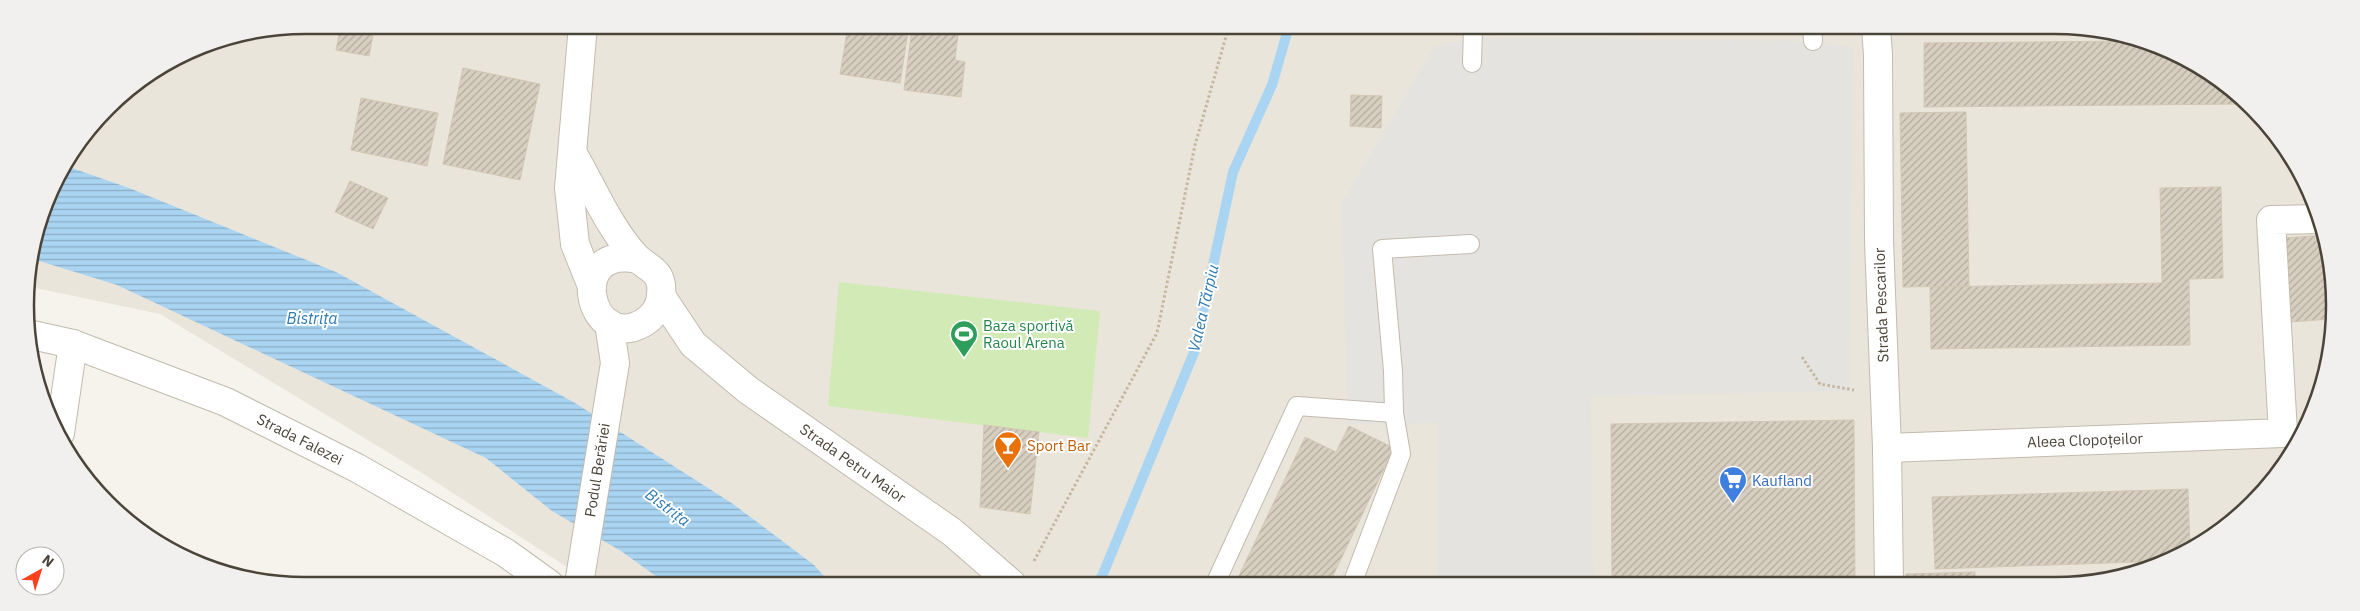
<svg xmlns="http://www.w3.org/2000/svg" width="2360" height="611" viewBox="0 0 2360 611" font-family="'IBM Plex Sans',sans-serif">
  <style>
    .residential { fill: #eae5da }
    .green { fill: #d2eab5 }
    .parking { fill: #e5e3e0 }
    .water { fill: url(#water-rules) }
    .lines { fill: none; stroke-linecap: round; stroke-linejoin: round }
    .stream { stroke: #a9d4f2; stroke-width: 10 }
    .building { fill: url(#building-hatch); stroke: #d3c7b4 }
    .service-casing { stroke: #c2bbae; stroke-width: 20 }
    .minor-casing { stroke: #c2bbae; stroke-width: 30 }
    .tertiary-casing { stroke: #c2bbae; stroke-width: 30 }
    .path { stroke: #c4b79f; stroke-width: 3; stroke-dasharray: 2.5 2.5; stroke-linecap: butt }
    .service { stroke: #fff; stroke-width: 18 }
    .minor { stroke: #fff; stroke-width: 28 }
    .tertiary { stroke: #fff; stroke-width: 28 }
    .labels { text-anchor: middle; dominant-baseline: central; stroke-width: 4; stroke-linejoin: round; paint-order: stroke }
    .street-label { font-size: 15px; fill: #4b4439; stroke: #fff }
    .leisure-label { font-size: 15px; fill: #27864d; stroke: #fff; text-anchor: start }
    .food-label { font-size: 15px; fill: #c56008; stroke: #fff; text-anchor: start }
    .shop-label { font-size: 15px; fill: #366cbe; stroke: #fff; text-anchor: start }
    .water-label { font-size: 16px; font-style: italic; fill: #2e7ab2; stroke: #fff }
    .rim { fill: none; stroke: #4b4439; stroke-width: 2.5 }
  </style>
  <defs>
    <pattern id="water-rules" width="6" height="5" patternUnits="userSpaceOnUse" patternTransform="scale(1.25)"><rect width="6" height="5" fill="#a9d4f2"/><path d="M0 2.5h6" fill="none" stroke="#8caec5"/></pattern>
    <pattern id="building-hatch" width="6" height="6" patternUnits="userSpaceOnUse" patternTransform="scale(1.25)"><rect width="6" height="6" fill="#d8cfc1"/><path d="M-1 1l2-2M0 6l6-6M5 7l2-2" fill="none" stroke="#b1aa9e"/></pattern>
  </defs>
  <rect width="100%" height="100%" fill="#f6f3ec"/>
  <!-- residential -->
  <polygon class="residential" points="306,25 2091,27 2195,63 2277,135 2326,233 2333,342 2306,430 2253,504 2178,557 2091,584 593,584 422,473 160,314 26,286 54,182 120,95 198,46"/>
  <!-- green -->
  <polygon class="green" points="839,282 1100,311 1088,438 828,406"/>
  <!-- parking -->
  <polygon class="parking" points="1471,38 1813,41 1853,48 1849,391 1591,396 1593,584 1437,584 1439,423 1347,424 1342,203 1434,47"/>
  <!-- water -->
  <polygon class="water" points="66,166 129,188 336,272 575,403 733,504 814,565 831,584 667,584 621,551 552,511 486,458 117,285 33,259 54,182"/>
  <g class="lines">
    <!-- stream -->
    <polyline class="stream" points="1097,584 1103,574 1195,350 1233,172 1272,85 1289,26"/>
  </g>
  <!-- building -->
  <g class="building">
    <polygon points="341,25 375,25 369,56 336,50"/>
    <polygon points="848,26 909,26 900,83 840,74"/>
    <polygon points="912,28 958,34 955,60 965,62 961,97 904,90"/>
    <polygon points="2131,41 2195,63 2242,104 1924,107 1924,43"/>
    <polygon points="463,68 540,84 520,180 443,164"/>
    <polygon points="1351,95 1382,96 1381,128 1350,126"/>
    <polygon points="361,98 438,113 427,166 351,150"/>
    <polygon points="1966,112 1969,286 1903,287 1900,113"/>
    <polygon points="2283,147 2289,159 2283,159"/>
    <polygon points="350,181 388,198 373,229 335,212"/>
    <polygon points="2221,187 2223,278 2189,279 2190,345 1931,349 1930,287 2162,283 2160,188"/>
    <polygon points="2326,235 2331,319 2290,322 2284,238"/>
    <polygon points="1854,420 1855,584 1612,584 1611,424"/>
    <polygon points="984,425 1039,432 1030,514 980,507"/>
    <polygon points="1349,426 1394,448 1329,584 1235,584 1305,437 1336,452"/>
    <polygon points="2188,489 2190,549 2178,557 2165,561 1935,569 1932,497"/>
    <polygon points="1975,572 1975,584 1906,584 1906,574"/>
  </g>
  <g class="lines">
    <!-- service casing -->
    <g class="service-casing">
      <g id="service">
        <polyline points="1812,27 1813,41"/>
        <polyline points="1472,63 1473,27"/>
        <polyline points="1215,584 1297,406 1394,413"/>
        <polyline points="1352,584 1401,454 1394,413 1393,371 1382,249 1470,244"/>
      </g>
    </g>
    <!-- minor casing -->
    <g class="minor-casing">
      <g id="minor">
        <polyline points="1876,27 1878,55 1879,241 1887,448 1889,584"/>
        <polyline points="32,335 73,344 226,402 357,468 506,553 549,584"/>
        <polyline points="60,433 73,344"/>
        <polyline points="1887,448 2283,433 2271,220 2319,219"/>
      </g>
    </g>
    <!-- tertiary casing -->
    <g class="tertiary-casing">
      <g id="tertiary">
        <polyline points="583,25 569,188 575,244 591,284"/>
        <path d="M 573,154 C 593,188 609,228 636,257 C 649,270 664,270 661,296 C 660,307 653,317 643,323 C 589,354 564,244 638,259"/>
        <polyline points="661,296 693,344 748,390 952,532 1012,584"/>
        <polyline points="579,584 615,363 609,323"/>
      </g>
    </g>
    <!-- path -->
    <g class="path">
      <polyline points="1802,357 1820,384 1854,390"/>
      <polyline points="1034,561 1157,333 1195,145 1229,26"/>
    </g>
    <!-- service -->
    <use href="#service" class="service"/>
    <!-- minor -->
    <use href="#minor" class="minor"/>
    <!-- tertiary -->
    <use href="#tertiary" class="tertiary"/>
  </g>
  <!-- icons -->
  <defs>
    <g id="stadium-pin" transform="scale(1.4375)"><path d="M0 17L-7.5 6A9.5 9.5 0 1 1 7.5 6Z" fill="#2e9e5b" stroke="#fff"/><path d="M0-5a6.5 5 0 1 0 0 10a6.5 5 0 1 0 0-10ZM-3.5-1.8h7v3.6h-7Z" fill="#fff"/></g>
    <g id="bar-pin" transform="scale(1.4375)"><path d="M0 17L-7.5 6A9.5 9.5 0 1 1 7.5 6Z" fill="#e8710a" stroke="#fff"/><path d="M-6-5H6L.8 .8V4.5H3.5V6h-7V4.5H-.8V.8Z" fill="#fff"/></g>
    <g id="supermarket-pin" transform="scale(1.4375)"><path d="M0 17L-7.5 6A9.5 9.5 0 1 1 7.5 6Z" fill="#3f7fe0" stroke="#fff"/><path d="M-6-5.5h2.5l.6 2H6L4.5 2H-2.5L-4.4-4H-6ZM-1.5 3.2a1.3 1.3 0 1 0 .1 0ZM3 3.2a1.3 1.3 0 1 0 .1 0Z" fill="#fff"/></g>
  </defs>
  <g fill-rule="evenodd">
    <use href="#stadium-pin" x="964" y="334"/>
    <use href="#bar-pin" x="1008" y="445"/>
    <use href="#supermarket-pin" x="1733" y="480"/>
  </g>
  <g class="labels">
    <!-- street labels -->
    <g class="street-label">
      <text transform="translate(1881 305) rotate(-92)">Strada Pescarilor</text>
      <text transform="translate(300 439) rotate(27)">Strada Falezei</text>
      <text transform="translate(2085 440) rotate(-2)">Aleea Clopoțeilor</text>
      <text transform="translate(853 463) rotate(35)">Strada Petru Maior</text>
      <text transform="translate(597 470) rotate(-81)">Podul Berăriei</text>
    </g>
    <!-- leisure labels -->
    <g class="leisure-label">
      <text x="983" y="325">Baza sportivă<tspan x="983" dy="17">Raoul Arena</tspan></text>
    </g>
    <!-- food labels -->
    <g class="food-label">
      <text x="1027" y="445">Sport Bar</text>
    </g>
    <!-- shop labels -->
    <g class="shop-label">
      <text x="1752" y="480">Kaufland</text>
    </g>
    <!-- water labels -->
    <g class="water-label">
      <text transform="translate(1203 308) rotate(-77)">Valea Tărpiu</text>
      <text x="312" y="318">Bistrița</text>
      <text transform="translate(668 507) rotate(37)">Bistrița</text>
    </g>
  </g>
  <!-- crop -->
  <path d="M0 0H2360V611H0ZM305 34H2055A271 271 0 0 1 2326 305V306A271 271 0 0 1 2055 577H305A271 271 0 0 1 34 306V305A271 271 0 0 1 305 34Z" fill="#f1f0ef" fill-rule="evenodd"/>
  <path class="rim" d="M305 34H2055A271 271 0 0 1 2326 305V306A271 271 0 0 1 2055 577H305A271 271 0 0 1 34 306V305A271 271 0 0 1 305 34Z"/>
  <!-- north arrow -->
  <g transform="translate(40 571) rotate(39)"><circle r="24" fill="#ffffff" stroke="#b7b4b0"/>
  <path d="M0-4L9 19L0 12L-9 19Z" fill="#fc3f1d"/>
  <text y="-8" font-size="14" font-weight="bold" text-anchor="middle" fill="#4b4439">N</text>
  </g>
</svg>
